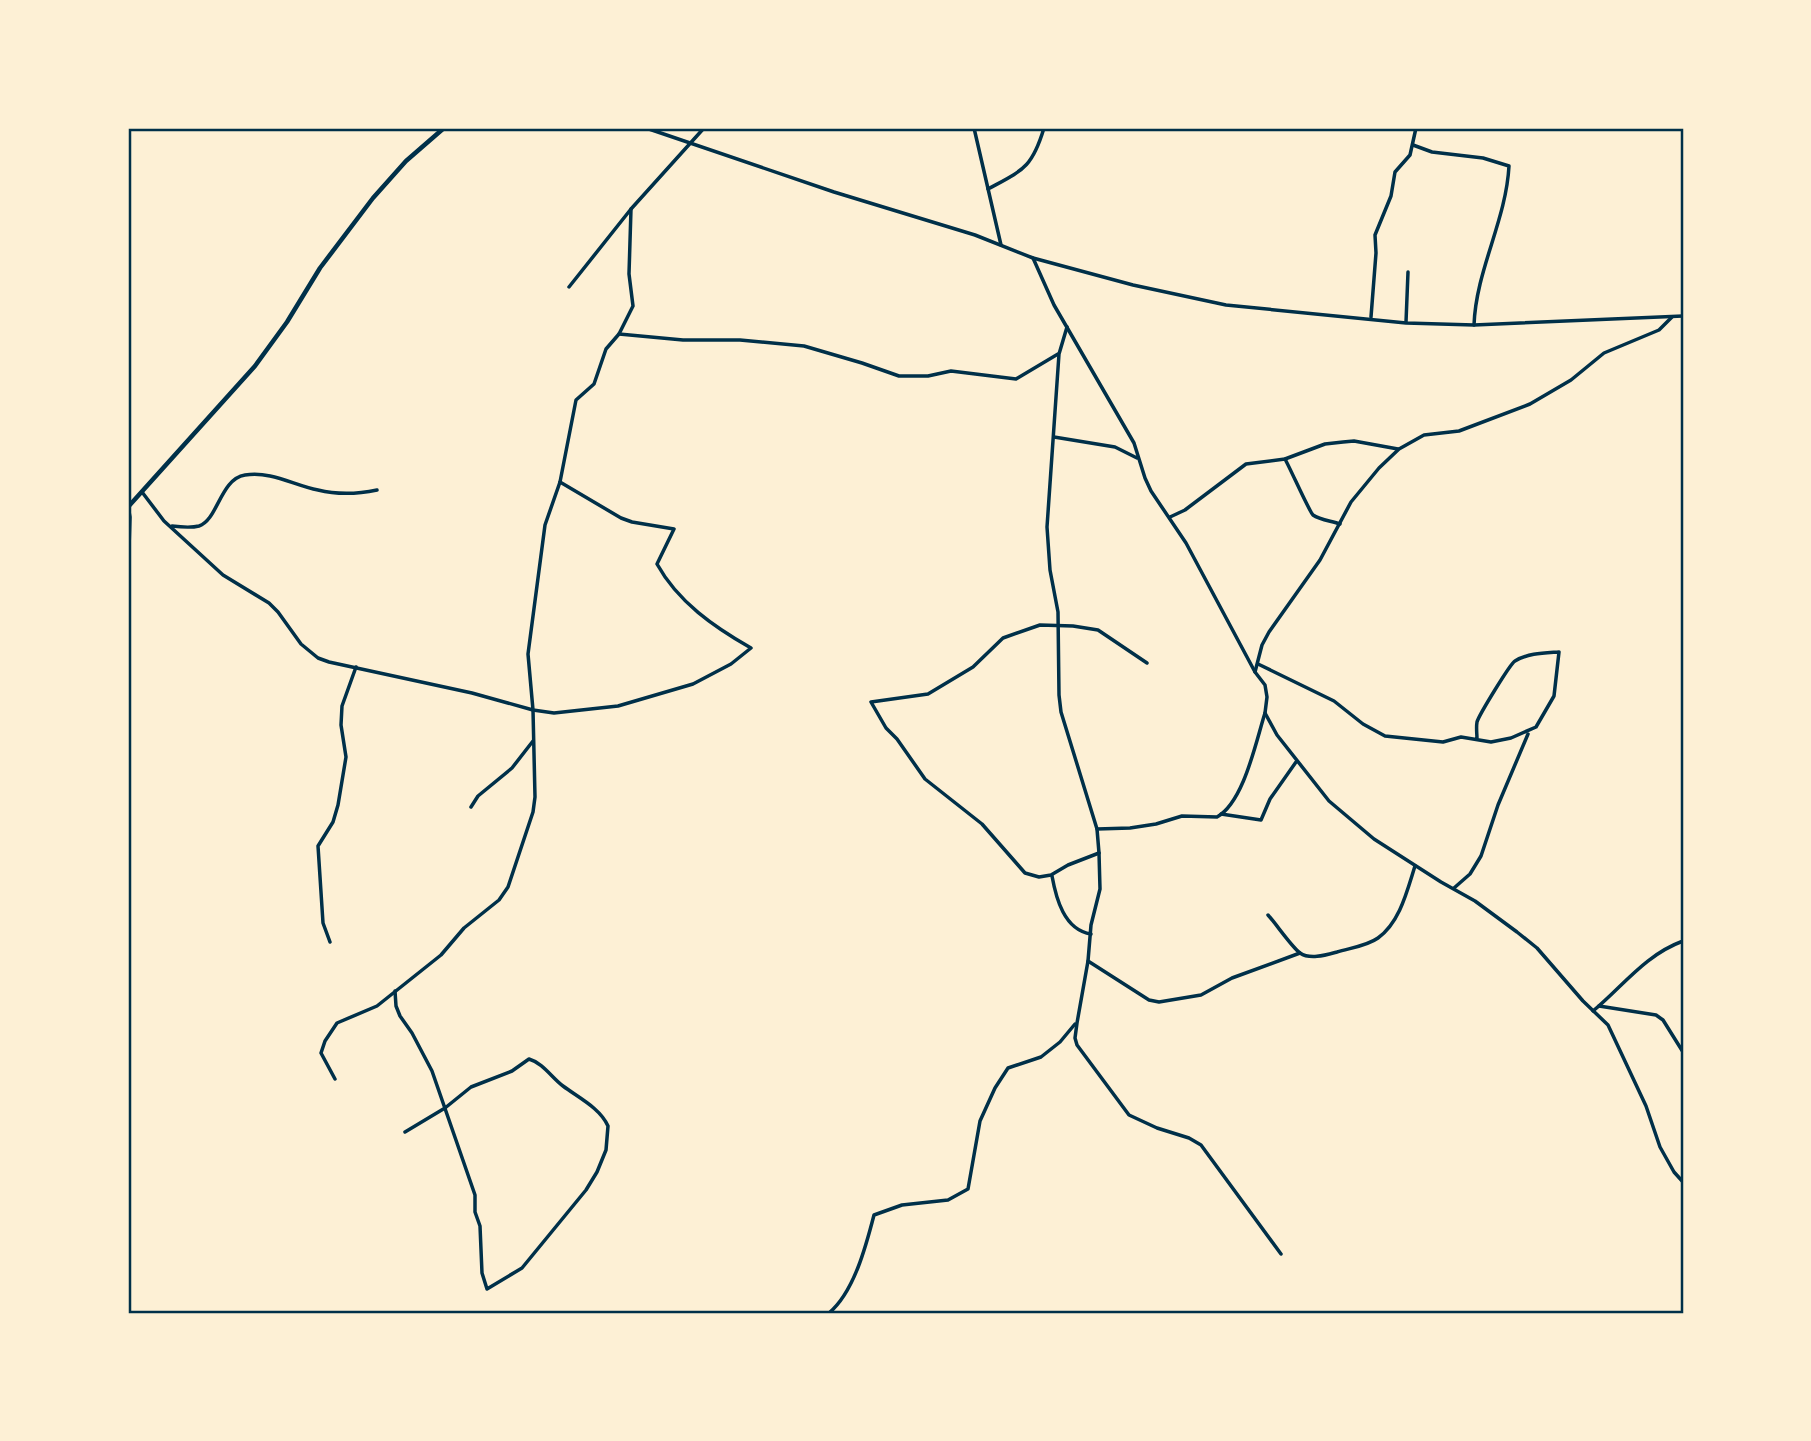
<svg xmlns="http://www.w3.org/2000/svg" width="1811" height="1441" viewBox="0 0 1811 1441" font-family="'Titillium Web',sans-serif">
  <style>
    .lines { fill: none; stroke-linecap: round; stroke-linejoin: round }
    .minor { stroke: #003049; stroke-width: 3.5 }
    .tertiary { stroke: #003049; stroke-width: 4.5 }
    .neatline { fill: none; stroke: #003049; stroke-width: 2.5 }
  </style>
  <rect width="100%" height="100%" fill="#fdf0d5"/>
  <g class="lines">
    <!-- minor -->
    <g class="minor">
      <polyline points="646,128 834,192 975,235 1033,258 1133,285 1226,305 1406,323 1474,325 1683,316"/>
      <polyline points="974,128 1001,245"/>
      <path d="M 1413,145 L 1432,152 L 1483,158 L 1509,166 C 1506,221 1476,270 1474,325"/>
      <path d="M 988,189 C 1023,170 1032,168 1044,128"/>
      <polyline points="1033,258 1054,305 1134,443 1145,478 1151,491 1186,543 1255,672"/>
      <polyline points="569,287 631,209 704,128"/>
      <polyline points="1371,317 1376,253 1375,235 1391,196 1395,172 1410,155 1416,128"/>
      <polyline points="1672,317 1659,330 1604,353 1571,380 1530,404 1459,431 1424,435 1399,449 1379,468 1351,502 1320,560 1269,632 1262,645 1255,672 1265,685 1267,697 1265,713 1277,735 1329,801 1374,839 1441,882 1475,901 1517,932 1537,948 1583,1001 1608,1025 1646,1106 1660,1147 1674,1172 1683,1182"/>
      <polyline points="1406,322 1408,272"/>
      <polyline points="1067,327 1059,354 1047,527 1050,570 1058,612 1059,695 1061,712 1097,829 1099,853 1100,889 1091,925 1088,961 1077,1023 1075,1038 1077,1045 1129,1115 1157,1128 1189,1138 1201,1145 1281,1254"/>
      <polyline points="619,334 683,340 740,340 804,346 862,363 899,376 928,376 951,371 1016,379 1058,354"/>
      <polyline points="1054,437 1115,447 1137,458"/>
      <path d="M 1285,459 C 1291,470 1309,511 1313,515 C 1320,520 1332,521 1340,524"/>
      <path d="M 142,492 L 164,521 L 223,575 L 269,603 L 278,612 L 301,644 L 318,658 L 329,662 L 472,693 L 533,710 L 554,713 L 618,706 L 693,684 L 731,664 L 751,648 C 714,627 678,602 657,564 L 674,529 L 632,522 L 621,518 L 560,482"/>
      <polyline points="1170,517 1185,510 1246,464 1285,459 1325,444 1343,442 1354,441 1398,449"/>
      <path d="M 172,526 C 180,527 191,528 199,526 C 218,520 220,479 245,475 C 272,471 293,485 318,490 C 338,495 358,494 377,490"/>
      <polyline points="128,581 130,517 128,506"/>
      <path d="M 1258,664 L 1334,701 L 1363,724 L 1385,736 L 1443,742 L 1461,737 L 1491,742 L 1511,738 L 1536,727 L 1554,696 L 1559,652 C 1545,653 1528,653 1515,661 C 1510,664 1479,715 1477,722 C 1476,728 1477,734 1477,739"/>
      <polyline points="471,807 478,796 512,768 533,741"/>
      <polyline points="1221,814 1261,820 1270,799 1296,762"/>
      <path d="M 1097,829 L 1130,828 L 1156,824 L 1182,816 L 1217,817 C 1244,802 1256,741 1265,713"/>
      <polyline points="1099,853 1068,865 1051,875 1039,877 1025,873 982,824 925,779 897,739 886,728 871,702 928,694 973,667 1003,638 1040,625 1073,626 1098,630 1147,663"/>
      <path d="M 1052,876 C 1056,898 1064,930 1091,934"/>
      <polyline points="1454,888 1470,874 1481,856 1498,805 1528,734"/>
      <path d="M 1268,915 C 1277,925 1291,946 1300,953 C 1310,960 1326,955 1337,952 C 1350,948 1367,946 1378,938 C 1400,922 1407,891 1415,866"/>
      <polyline points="330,942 323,923 318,846 333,822 338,805 346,757 341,725 342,706 356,667"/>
      <polyline points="1088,961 1149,1000 1159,1002 1201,995 1232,978 1300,953"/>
      <path d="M 395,991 L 396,1006 L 400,1016 L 412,1033 L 432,1071 L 475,1195 L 475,1212 L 480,1226 L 482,1273 L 487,1289 L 522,1268 L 586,1190 L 597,1172 L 606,1150 L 608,1126 C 600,1108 579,1098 563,1086 C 552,1078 543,1063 529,1059 L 512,1071 L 471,1087 L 445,1108 L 405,1132"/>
      <polyline points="1599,1006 1656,1015 1663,1020 1683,1052"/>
      <path d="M 1593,1011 C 1623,986 1645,955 1683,941"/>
      <polyline points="335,1079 321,1053 325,1041 337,1023 377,1006 441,955 464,928 499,900 508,887 533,812 535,797 533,710 528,654 545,525 560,482 576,400 594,384 606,349 619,334 633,306 629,274 631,209"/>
      <path d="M 829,1313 C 854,1292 866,1246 874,1215 L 902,1205 L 948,1200 L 968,1189 L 980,1121 L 995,1088 L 1008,1068 L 1041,1057 L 1060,1042 L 1075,1024"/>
    </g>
    <!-- tertiary -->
    <polyline class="tertiary" points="128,507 255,366 287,322 320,268 373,198 406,161 444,128"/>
  </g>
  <!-- border -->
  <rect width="1811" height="1441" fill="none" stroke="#fdf0d5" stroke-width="259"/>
  <rect x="130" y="130" width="1552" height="1182" class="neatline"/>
</svg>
